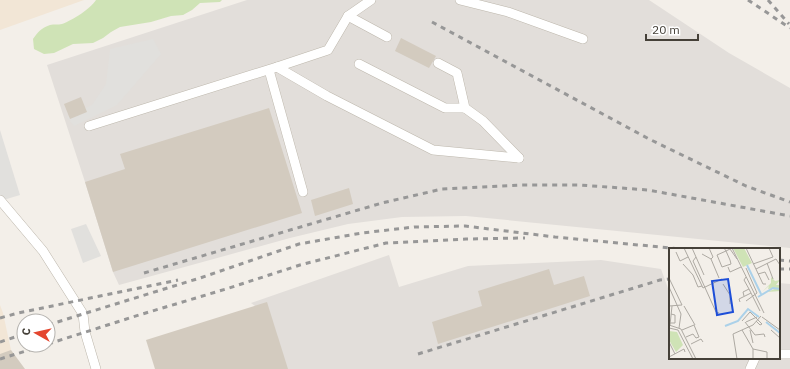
<svg xmlns="http://www.w3.org/2000/svg" width="790" height="369" viewBox="0 0 790 369" font-family="'IBM Plex Sans',sans-serif">
  <style>
    .commercial { fill: #f2e6d6 }
    .industrial { fill: #e2deda }
    .green { fill: #cfe3b6 }
    .parking { fill: #e1e0dd }
    .building { fill: #d3cbbf }
    .lines { fill: none; stroke-linecap: round; stroke-linejoin: round }
    .service-casing { stroke: #bdb7ac; stroke-width: 10 }
    .service { stroke: #fff; stroke-width: 9 }
    .rail { stroke: #979797; stroke-width: 3; stroke-dasharray: 5 5; stroke-linecap: butt }
    .inset-river { fill: none; stroke: #abd1e9; stroke-width: 2 }
    .inset-road { fill: none; stroke: #ada9a2; stroke-width: 1 }
    .view { fill: #1d4ed8; fill-opacity: 0.15; stroke: #1d4ed8; stroke-width: 2 }
    .inset-edge { fill: none; stroke: #454038; stroke-width: 2 }
  </style>
  <rect width="100%" height="100%" fill="#f3efe9"/>
  <!-- commercial -->
  <g class="commercial">
    <polygon points="0,0 84,0 0,30"/>
    <polygon points="0,305 3,313 11,350 0,369"/>
  </g>
  <!-- industrial -->
  <g class="industrial">
    <polygon points="247,0 649,0 729,53 790,88 790,248 466,216 402,217 348,224 290,238 119,285 113,272 85,182 47,65"/>
    <polygon points="389,255 399,287 468,266 601,260 661,269 670,294 670,358 779,358 779,283 790,284 790,369 155,369 255,306 251,303"/>
  </g>
  <!-- green -->
  <path class="green" d="M 96,0 L 222,0 L 220,2 L 200,3 L 192,10 L 183,15 L 171,16 L 151,22 L 120,27 L 111,32 L 103,38 L 93,43 L 73,44 L 54,53 L 44,54 L 34,49 L 33,39 C 38,32 41,28 50,25 C 54,24 58,25 62,24 C 73,20 90,9 96,0 Z"/>
  <!-- parking -->
  <g class="parking">
    <polygon points="153,39 161,54 117,105 74,126 67,117 92,105 106,84 110,49"/>
    <polygon points="0,130 20,195 0,201"/>
    <polygon points="86,224 101,256 83,263 71,229"/>
  </g>
  <!-- building -->
  <g class="building">
    <polygon points="401,38 436,56 429,68 395,51"/>
    <polygon points="81,97 87,112 70,119 64,104"/>
    <polygon points="269,108 302,213 113,272 85,182 125,169 120,154"/>
    <polygon points="349,188 353,204 315,216 311,200"/>
    <polygon points="549,269 554,285 584,276 590,296 438,344 432,322 482,306 478,291"/>
    <polygon points="267,302 288,369 155,369 146,340"/>
    <polygon points="11,350 25,369 0,369 0,354"/>
  </g>
  <g class="lines">
    <!-- service casing -->
    <g class="service-casing">
      <g id="service">
        <polyline points="460,0 508,12 583,39"/>
        <polyline points="348,16 387,37"/>
        <polyline points="438,63 457,73 465,108 483,121 519,158"/>
        <polyline points="359,64 445,108 465,108"/>
        <polyline points="277,67 327,96 433,150 519,158"/>
        <polyline points="269,70 303,192"/>
        <polyline points="89,126 277,67 328,50 348,16 371,0"/>
        <polyline points="0,200 43,251 83,314 85,332 96,369"/>
        <polyline points="779,354 790,354"/>
        <polyline points="750,369 755,358"/>
      </g>
    </g>
    <!-- service -->
    <use href="#service" class="service"/>
    <!-- rail -->
    <g class="rail">
      <polyline points="748,0 790,28"/>
      <polyline points="768,0 789,24"/>
      <polyline points="432,22 649,139 746,186 790,202"/>
      <polyline points="779,260 790,261"/>
      <polyline points="779,269 790,269"/>
      <polyline points="144,273 382,203 442,189 521,185 580,185 648,190 790,216"/>
      <polyline points="0,318 18,313 178,280"/>
      <polyline points="48,325 83,314 200,278 299,244 362,233 414,227 465,226 555,237 681,249"/>
      <polyline points="0,342 24,334"/>
      <polyline points="48,344 139,315 226,289 300,265 386,243 466,239 525,238"/>
      <polyline points="418,354 660,280 670,279"/>
      <polyline points="0,359 45,345"/>
    </g>
  </g>
  <!-- overview -->
  <g transform="translate(669 248)">
    <rect width="111" height="111" fill="#f3efe9"/>
    <path d="M 64,0 L 75,0 L 83,15 L 74,19 ZM 102,29 L 106,33 L 111,32 L 107,37 L 111,37 L 111,43 L 98,44 L 108,40 L 99,41 L 100,38 L 93,44 L 102,35 ZM 0,83 L 8,84 L 14,97 L 7,104 L 0,92 Z" fill="#cfe3b6"/>
    <path class="inset-river" d="M 78,17 L 92,46M 89,49 L 104,40 L 111,41M 97,74 L 111,85M 56,78 L 69,73 L 79,61 L 90,69"/>
    <path class="inset-road" d="M 15,0 L 34,40 L 53,31M 23,0 L 35,27M 55,0 L 57,3 L 61,12 L 62,16 L 53,19 L 48,7 L 57,3 L 61,1 L 68,11M 63,0 L 95,65M 77,0 L 94,36 L 97,36M 7,4 L 11,13 L 19,9M 33,6 L 42,11 L 44,9 L 40,0M 27,9 L 24,13 L 47,64 L 50,65M 42,11 L 50,30M 98,15 L 104,31M 14,16 L 24,27 L 29,39 L 33,38M 84,16 L 104,9 L 100,0M 59,19 L 61,24 L 72,19M 77,20 L 88,45 L 77,53M 87,21 L 107,11 L 111,17M 89,26 L 96,24 L 100,32M 77,29 L 75,32 L 80,41M 0,30 L 13,57 L 0,58M 54,36 L 61,47 L 61,56M 0,39 L 12,66 L 10,80M 0,45 L 0,58M 75,48 L 74,44 L 80,41 L 91,63M 71,54 L 70,51 L 82,45M 15,58 L 26,77M 93,69 L 111,82M 73,73 L 81,64 L 93,76 L 91,77 L 87,73M 76,74 L 86,87 L 95,86 L 96,89M 77,74 L 88,69M 1,75 L 6,75 L 6,67 L 2,66M 0,77 L 12,81M 1,77 L 3,58M 0,80 L 9,82 L 24,111M 12,81 L 27,111M 13,82 L 25,77 L 30,89 L 27,90 L 24,86 L 17,89M 73,82 L 84,101 L 84,111M 81,82 L 84,95M 102,82 L 111,90M 0,94 L 6,106M 22,96 L 32,91 L 34,94M 84,101 L 98,104 L 98,110M 0,109 L 15,101 L 16,104M 68,111 L 64,86 L 84,77 L 92,68"/>
    <path class="view" d="M 59,31 L 64,64 L 48,67 L 43,33 Z"/>
    <rect width="111" height="111" class="inset-edge"/>
  </g>
  <!-- north arrow -->
  <g transform="translate(36 333) rotate(278)"><circle r="19" fill="#ffffff" stroke="#b5b3af"/>
  <path d="M0-3L7 15L0 10L-7 15Z" fill="#e4462f"/>
  <text y="-6" font-size="11" font-weight="bold" text-anchor="middle" fill="#454038">С</text>
  </g>
  <!-- scale -->
  <path d="M646 34v6h52v-6" fill="none" stroke="#454038" stroke-width="2"/>
  <text x="652" y="34" font-size="12" fill="#454038" stroke="#ffffff" stroke-width="3" paint-order="stroke">20 m</text>
</svg>
